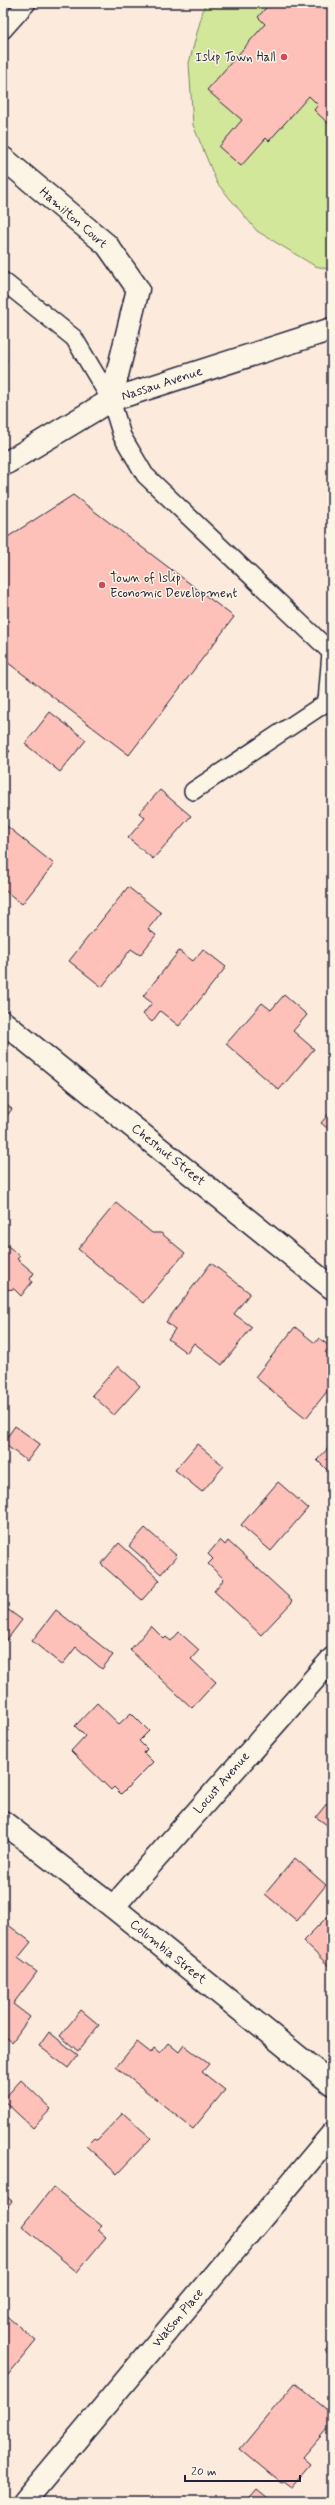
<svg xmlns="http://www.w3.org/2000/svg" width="335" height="2505" viewBox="0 0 335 2505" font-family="Mynerve,sans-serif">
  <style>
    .green { fill: #d3e79b; stroke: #7a846b }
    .building { fill: #fdc1ba; stroke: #22223b }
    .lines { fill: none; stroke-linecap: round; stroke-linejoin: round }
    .lane-casing { stroke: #22223b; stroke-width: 20 }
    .street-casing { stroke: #22223b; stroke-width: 25 }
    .secondary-casing { stroke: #22223b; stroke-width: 25 }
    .lane { stroke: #fcf5e5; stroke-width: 17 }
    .street { stroke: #fcf5e5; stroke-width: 22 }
    .secondary { stroke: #fcf5e5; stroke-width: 22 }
    .poi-dot { fill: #d1495b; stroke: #fcf5e5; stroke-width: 1.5 }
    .labels { text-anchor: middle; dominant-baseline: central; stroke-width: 3; stroke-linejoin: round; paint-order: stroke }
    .poi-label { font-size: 13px; fill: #22223b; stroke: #fcf5e5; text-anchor: end }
    .street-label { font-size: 13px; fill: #22223b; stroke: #fcf5e5 }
  </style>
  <rect width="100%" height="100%" fill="#fcebdc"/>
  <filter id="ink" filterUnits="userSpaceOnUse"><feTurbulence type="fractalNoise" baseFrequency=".025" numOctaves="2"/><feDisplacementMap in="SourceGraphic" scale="8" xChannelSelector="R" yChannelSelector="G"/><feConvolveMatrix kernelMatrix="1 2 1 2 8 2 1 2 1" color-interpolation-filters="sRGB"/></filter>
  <g filter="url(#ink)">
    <!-- green -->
    <polygon class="green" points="205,3 332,3 332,270 315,266 257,231 217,183 193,125 189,63"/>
    <!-- building -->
    <g class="building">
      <polygon points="270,3 332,3 332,127 314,110 318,105 309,96 269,141 266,138 241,166 219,147 242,120 207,90 265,24 258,17"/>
      <polygon points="3,356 7,360 3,364"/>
      <polygon points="73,495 234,617 129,755 3,659 3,540"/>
      <polygon points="50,712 86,740 60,772 25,744"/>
      <polygon points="3,746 10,751 3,759"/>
      <polygon points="160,790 191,816 153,859 128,838 145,818 139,813"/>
      <polygon points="3,823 54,864 22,904 3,889"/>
      <polygon points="128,887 161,913 148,929 156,935 140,955 131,949 102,987 69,961"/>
      <polygon points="203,949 226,967 179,1026 160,1011 152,1022 143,1014 152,1003 143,996 179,951 193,961"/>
      <polygon points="284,995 307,1015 293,1031 314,1049 279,1090 226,1044 262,1003 271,1010"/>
      <polygon points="3,1102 12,1109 3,1121"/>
      <polygon points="332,1110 332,1132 321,1123"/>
      <polygon points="116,1203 152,1233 161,1233 185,1253 143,1303 78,1249"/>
      <polygon points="3,1242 20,1256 17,1259 34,1273 30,1279 32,1282 21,1296 14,1289 3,1290"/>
      <polygon points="211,1263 250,1293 234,1314 252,1327 222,1365 194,1343 187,1353 168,1339 175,1329 166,1322"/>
      <polygon points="295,1327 315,1343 319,1338 330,1347 325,1352 332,1357 332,1385 306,1418 255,1377"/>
      <polygon points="118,1366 140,1386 114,1415 92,1395"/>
      <polygon points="15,1426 40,1444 27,1461 3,1443"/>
      <polygon points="197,1444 224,1466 202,1492 175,1470"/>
      <polygon points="332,1444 332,1475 317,1460"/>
      <polygon points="278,1482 308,1508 271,1551 241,1525"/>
      <polygon points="145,1528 177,1556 161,1574 129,1546"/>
      <polygon points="220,1540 225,1545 228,1541 293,1601 261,1635 214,1591 224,1579 208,1564 213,1559 208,1554"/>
      <polygon points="119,1543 160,1580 142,1600 101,1564"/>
      <polygon points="3,1606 22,1620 3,1645"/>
      <polygon points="56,1610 113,1655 102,1669 76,1647 62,1665 32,1641"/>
      <polygon points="151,1626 164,1639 166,1637 171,1641 179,1632 199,1650 191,1659 216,1682 192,1708 130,1650"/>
      <polygon points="97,1703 119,1724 131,1713 149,1731 139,1741 147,1749 144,1753 153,1762 121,1794 114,1787 111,1790 71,1751 85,1736 75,1726"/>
      <polygon points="332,1797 332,1839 326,1835 331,1828 316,1817"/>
      <polygon points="332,1841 332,1849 328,1846"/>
      <polygon points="295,1858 326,1885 297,1921 265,1894"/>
      <polygon points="329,1915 332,1918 332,1969 303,1941"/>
      <polygon points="3,1921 31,1942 18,1958 37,1972 13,2004 30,2017 12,2042 3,2035"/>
      <polygon points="81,2010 99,2025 78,2051 60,2036"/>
      <polygon points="49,2032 78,2055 68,2068 39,2046"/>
      <polygon points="137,2042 151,2053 154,2048 160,2053 168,2043 179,2052 184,2045 209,2064 202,2072 225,2090 193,2129 116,2067"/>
      <polygon points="21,2080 51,2109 33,2128 3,2100"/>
      <polygon points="123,2113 151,2138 117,2174 86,2146 94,2138 97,2140"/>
      <polygon points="53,2187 102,2226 98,2230 106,2237 77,2272 22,2226"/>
      <polygon points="3,2194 12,2201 3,2212"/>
      <polygon points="3,2313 36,2341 3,2381"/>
      <polygon points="332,2343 332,2357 325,2351"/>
      <polygon points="295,2383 332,2414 332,2423 303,2457 311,2464 292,2487 284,2481 281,2483 240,2449"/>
      <polygon points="257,2489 273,2502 246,2502"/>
    </g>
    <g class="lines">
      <!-- lane casing -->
      <g class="lane-casing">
        <g id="lane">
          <polyline points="3,30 27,3"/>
          <polyline points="3,281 74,338 111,400 122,436 145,475 331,652 327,702 193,791"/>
        </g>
      </g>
      <!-- street casing -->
      <g class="street-casing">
        <g id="street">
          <polyline points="3,158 107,245 138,289 111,400"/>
          <polyline points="3,1022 332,1288"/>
          <polyline points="3,1822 113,1907 332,2084"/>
          <polyline points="113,1907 332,1659"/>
          <polyline points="24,2502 332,2134"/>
        </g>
      </g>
      <!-- secondary casing -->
      <g class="secondary-casing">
        <polyline id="secondary" points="3,465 111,400 332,329"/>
      </g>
      <!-- lane -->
      <use href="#lane" class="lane"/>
      <!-- street -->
      <use href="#street" class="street"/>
      <!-- secondary -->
      <use href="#secondary" class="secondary"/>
    </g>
  </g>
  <!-- markers -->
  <g class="poi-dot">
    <circle cx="284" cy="57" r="4"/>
    <circle cx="102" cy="585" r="4"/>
  </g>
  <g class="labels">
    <!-- poi labels -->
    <g class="poi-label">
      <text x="276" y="57">Islip Town Hall</text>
      <text x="110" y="578" text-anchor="start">Town of Islip<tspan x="110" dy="15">Economic Development</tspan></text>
    </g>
    <!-- street labels -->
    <g class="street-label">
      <text transform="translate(73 218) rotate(41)">Hamilton Court</text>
      <text transform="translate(162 384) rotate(-18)">Nassau Avenue</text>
      <text transform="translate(168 1155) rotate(39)">Chestnut Street</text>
      <text transform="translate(222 1783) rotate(-49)">Locust Avenue</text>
      <text transform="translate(168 1952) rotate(39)">Columbia Street</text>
      <text transform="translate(178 2318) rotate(-50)">Watson Place</text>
    </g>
  </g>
  <!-- margin -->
  <rect width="335" height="2505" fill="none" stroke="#fcf5e5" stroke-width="16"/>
  <rect x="8" y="8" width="319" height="2489" fill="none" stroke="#22223b" stroke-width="1.5" filter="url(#ink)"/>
  <!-- scale -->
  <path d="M185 2475v6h115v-6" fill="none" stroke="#22223b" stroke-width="2"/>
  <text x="191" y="2475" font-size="12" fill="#22223b" stroke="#fcf5e5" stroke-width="3" paint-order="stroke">20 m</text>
</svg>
